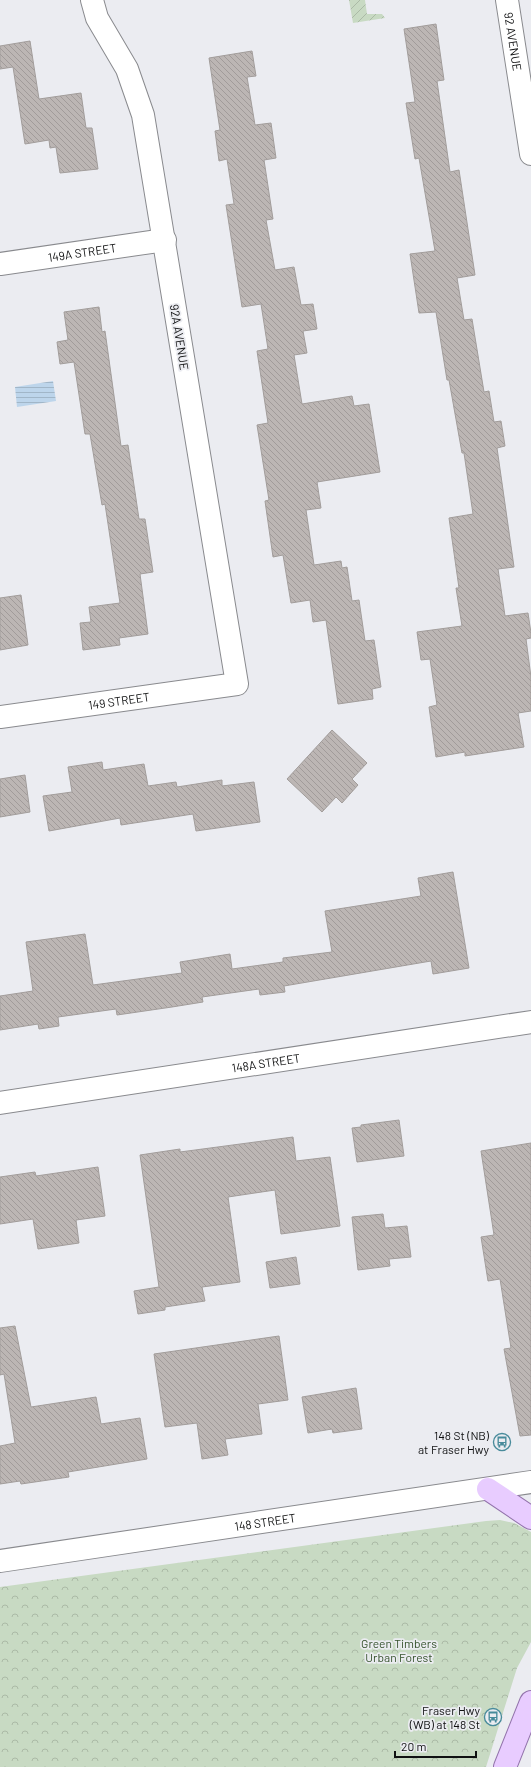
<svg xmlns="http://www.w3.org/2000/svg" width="531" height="1767" viewBox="0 0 531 1767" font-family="Barlow,sans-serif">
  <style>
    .park { fill: url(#park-crowns) }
    .garden { fill: url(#garden-furrows) }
    .water { fill: url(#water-rules) }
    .building { fill: url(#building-back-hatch); stroke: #a29d9b }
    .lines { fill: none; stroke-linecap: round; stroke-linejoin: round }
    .street-casing { stroke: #898a8e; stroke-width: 24 }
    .secondary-casing { stroke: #898a8e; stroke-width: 24 }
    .primary-casing { stroke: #9374ac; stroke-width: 24 }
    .street { stroke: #fff; stroke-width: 22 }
    .secondary { stroke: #fff; stroke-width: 22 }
    .primary { stroke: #e8ccff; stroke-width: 22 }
    .labels { text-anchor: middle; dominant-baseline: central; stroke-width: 3.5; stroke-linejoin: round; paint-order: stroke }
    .street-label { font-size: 12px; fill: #101112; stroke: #ebecf1 }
    .poi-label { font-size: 12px; fill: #101112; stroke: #ebecf1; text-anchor: end }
    .park-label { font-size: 12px; fill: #35522c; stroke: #ebecf1 }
  </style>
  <defs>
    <pattern id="park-crowns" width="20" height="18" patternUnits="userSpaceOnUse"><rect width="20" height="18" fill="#c8dac3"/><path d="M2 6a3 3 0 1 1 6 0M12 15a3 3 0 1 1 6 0" fill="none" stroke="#abbaa6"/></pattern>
    <pattern id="garden-furrows" width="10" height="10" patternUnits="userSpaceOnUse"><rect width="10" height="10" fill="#c8dac3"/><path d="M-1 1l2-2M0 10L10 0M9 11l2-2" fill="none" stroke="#abbaa6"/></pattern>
    <pattern id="water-rules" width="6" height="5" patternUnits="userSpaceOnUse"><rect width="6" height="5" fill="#bdd5eb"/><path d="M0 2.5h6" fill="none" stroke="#a1b6c8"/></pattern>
    <pattern id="building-back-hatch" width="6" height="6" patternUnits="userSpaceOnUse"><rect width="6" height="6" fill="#bcb6b4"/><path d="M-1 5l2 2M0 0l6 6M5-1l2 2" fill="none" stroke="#a19b9a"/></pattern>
  </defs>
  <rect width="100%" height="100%" fill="#ebecf1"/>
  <!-- park -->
  <polygon class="park" points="500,1520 514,1523 531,1532 531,1642 517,1668 486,1767 0,1767 0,1587 486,1521"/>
  <!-- garden -->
  <polygon class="garden" points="349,0 365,0 367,14 382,14 385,18 353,23"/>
  <!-- water -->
  <polygon class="water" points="53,381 56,401 17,407 15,387"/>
  <!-- building -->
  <g class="building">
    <polygon points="436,24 444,80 437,81 450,172 459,170 475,275 457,278 464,320 472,319 484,392 489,391 494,422 501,421 505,446 497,448 514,567 498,569 505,616 528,613 531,633 531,638 526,639 531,677 531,711 518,713 524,747 465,756 465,752 436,757 429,707 437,705 430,659 421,660 417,632 462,626 456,588 459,588 449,518 473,514 464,453 462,453 449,380 447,380 436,312 419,313 410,254 435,251 419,158 415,159 406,103 415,102 404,29"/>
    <polygon points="30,41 39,99 81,93 86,128 92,128 98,169 60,173 56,147 50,148 49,140 25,144 13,67 0,69 0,46"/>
    <polygon points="252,51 256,76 247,77 255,125 271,123 276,158 264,160 273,219 266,220 275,270 294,267 301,305 313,304 317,329 303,331 307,353 294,355 302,404 352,396 354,406 369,404 380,472 317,482 321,508 306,510 314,565 341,561 342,568 347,567 352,601 359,600 365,641 374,640 381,687 372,689 373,699 338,704 326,620 313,622 310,600 291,603 283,555 273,557 265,501 269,500 257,425 268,423 257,351 268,349 261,304 242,307 226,205 234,204 227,159 219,161 215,131 220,130 209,58"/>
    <polygon points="99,307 102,332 105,331 121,446 128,445 139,519 145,519 153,572 140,574 148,634 119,638 120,645 83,650 80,623 91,622 89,607 120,603 105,504 102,505 90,434 85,434 74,362 60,364 57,342 68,340 64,312"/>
    <polygon points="21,595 28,645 0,650 0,598"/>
    <polygon points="332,730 367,763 352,779 358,785 342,803 336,797 322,812 287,779"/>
    <polygon points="102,762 103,770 144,764 148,786 176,782 177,787 222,780 222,786 254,782 260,822 196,831 193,814 121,825 120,818 49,831 43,796 72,792 68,767"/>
    <polygon points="25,775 30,812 0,817 0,779"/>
    <polygon points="453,872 469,968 433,974 431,961 284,986 285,992 260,995 259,989 202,997 203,1002 172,1007 117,1015 116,1009 58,1017 59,1026 39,1029 38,1024 0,1030 0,996 33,991 26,942 85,934 93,985 182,973 180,962 230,954 232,969 283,962 283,958 332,952 325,911 421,896 418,878"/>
    <polygon points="399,1120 404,1156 357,1162 352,1128 361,1127 361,1125"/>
    <polygon points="293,1137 296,1161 330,1157 340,1226 281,1234 275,1190 228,1197 240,1282 202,1287 205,1301 165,1307 165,1310 138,1314 134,1291 159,1287 140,1155 180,1149 180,1152"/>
    <polygon points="531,1143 531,1435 520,1436 504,1349 511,1348 500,1279 488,1281 481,1237 494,1235 481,1151"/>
    <polygon points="98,1167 105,1216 76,1220 79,1243 38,1249 33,1219 0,1224 0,1177 35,1172 36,1176"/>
    <polygon points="383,1214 385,1228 407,1226 411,1257 389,1259 390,1266 358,1270 352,1217"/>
    <polygon points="296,1257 300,1284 270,1288 266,1262"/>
    <polygon points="15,1326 31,1407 96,1397 101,1424 140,1418 147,1459 68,1472 69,1477 21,1484 20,1481 0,1484 0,1446 15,1443 4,1374 0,1375 0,1328"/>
    <polygon points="279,1336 288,1400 258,1404 262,1434 225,1439 228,1455 202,1459 197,1423 165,1427 154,1354"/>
    <polygon points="356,1388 362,1429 333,1433 332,1429 308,1433 302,1397"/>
  </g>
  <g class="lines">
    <!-- street casing -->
    <g class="street-casing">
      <g id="street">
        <path id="s1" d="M 507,0 L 531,154"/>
        <path id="s2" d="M 0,264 L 165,240"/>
        <path id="s3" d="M 0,717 L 237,684 L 143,115 L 127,69 L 97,18 L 92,0"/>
        <path id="s4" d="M 0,1103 L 531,1022"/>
      </g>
    </g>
    <!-- secondary casing -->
    <g class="secondary-casing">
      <g id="secondary">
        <path id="s5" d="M 0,1561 L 531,1482"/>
      </g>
    </g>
    <!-- primary casing -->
    <g class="primary-casing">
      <g id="primary">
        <polyline points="488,1489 531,1518"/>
        <polyline points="505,1767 531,1702"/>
      </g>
    </g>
    <!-- street -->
    <use href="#street" class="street"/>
    <!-- secondary -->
    <use href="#secondary" class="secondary"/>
    <!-- primary -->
    <use href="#primary" class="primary"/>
  </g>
  <!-- icons -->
  <defs>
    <g id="bus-ring" transform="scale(0.9)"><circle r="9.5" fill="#ebecf1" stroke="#488b9b" stroke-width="1.5"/><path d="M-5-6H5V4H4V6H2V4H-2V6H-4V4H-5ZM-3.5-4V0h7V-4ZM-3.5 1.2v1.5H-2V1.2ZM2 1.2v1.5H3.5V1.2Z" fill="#488b9b"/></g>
  </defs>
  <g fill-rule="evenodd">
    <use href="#bus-ring" x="502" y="1442"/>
    <use href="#bus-ring" x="493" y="1717"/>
  </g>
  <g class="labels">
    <!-- street labels -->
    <g class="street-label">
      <text stroke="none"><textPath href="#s1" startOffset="42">92 AVENUE</textPath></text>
      <text stroke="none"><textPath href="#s2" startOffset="83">149A STREET</textPath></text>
      <text transform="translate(180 337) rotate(81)">92A AVENUE</text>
      <text stroke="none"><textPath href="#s3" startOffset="120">149 STREET</textPath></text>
      <text stroke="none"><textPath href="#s4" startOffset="269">148A STREET</textPath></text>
      <text stroke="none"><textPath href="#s5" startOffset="268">148 STREET</textPath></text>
    </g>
    <!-- poi labels -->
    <g class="poi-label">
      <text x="489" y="1435">148 St (NB)<tspan x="489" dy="14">at Fraser Hwy</tspan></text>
      <text x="480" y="1710">Fraser Hwy<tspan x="480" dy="14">(WB) at 148 St</tspan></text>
    </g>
    <!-- park labels -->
    <g class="park-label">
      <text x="399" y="1643">Green Timbers<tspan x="399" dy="14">Urban Forest</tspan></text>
    </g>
  </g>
  <!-- scale -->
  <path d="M395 1751v6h81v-6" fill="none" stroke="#101112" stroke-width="2"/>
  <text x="401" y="1751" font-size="12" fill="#101112" stroke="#ebecf1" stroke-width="3" paint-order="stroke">20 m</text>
</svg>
